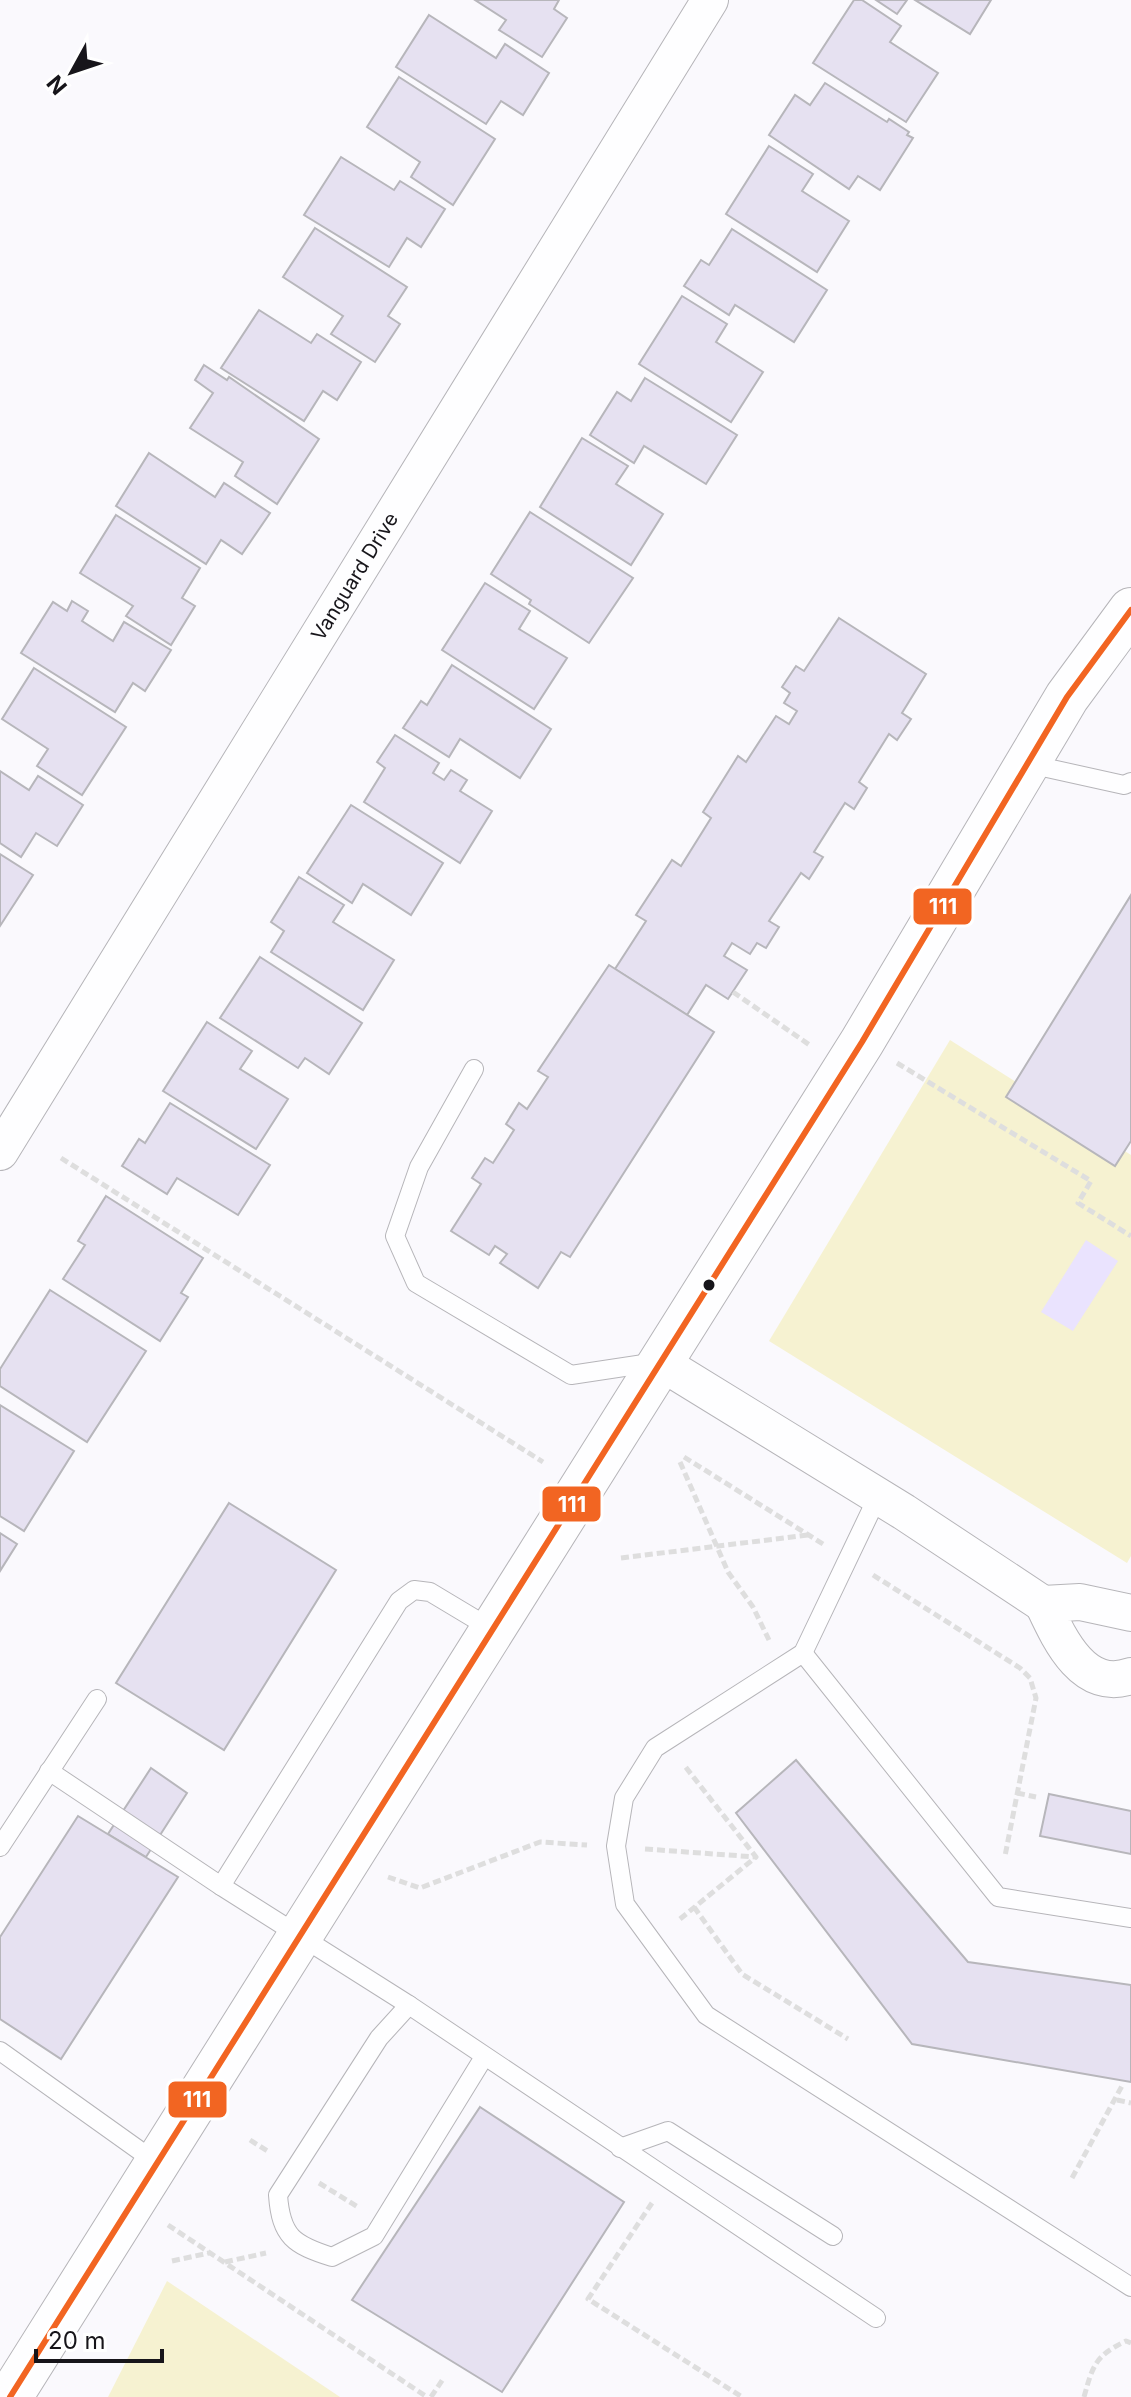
<svg xmlns="http://www.w3.org/2000/svg" width="1131" height="2397" viewBox="0 0 1131 2397" font-family="Inter,sans-serif">
  <style>
    .green { fill: #f6f2d1 }
    .water { fill: #eae3fe }
    .building { fill: #e6e1f1; stroke: #b7b6bb; stroke-width: 2 }
    .lines { fill: none; stroke-linecap: round; stroke-linejoin: round }
    .lane-casing { stroke: #b6b5b9; stroke-width: 20 }
    .street-casing { stroke: #b6b5b9; stroke-width: 38 }
    .secondary-casing { stroke: #b6b5b9; stroke-width: 46 }
    .path { stroke: #dedede; stroke-width: 5; stroke-dasharray: 8 4; stroke-linecap: butt }
    .lane { stroke: #fefeff; stroke-width: 18 }
    .street { stroke: #fefeff; stroke-width: 36 }
    .secondary { stroke: #fefeff; stroke-width: 44 }
    .bus-1-casing { stroke: #fff; stroke-width: 12 }
    .bus-1 { stroke: #f26522; stroke-width: 6 }
    .bus-dot { fill: #17151a; stroke: #fff; stroke-width: 3 }
    .labels { text-anchor: middle; dominant-baseline: central; stroke-width: 6; stroke-linejoin: round; paint-order: stroke }
    .street-label { font-size: 20px; fill: #17151a; stroke: #fff }
    .line-badge { stroke: #fff; stroke-width: 3 }
    .badge-label { font-size: 22px; text-anchor: middle; font-weight: bold; fill: #fff }
  </style>
  <rect width="100%" height="100%" fill="#faf9fd"/>
  <!-- green -->
  <g class="green">
    <polygon points="950,1040 1131,1155 1131,1556 1127,1563 769,1341"/>
    <polygon points="167,2281 340,2397 108,2397"/>
  </g>
  <!-- water -->
  <polygon class="water" points="1086,1240 1118,1261 1073,1331 1041,1312"/>
  <!-- building -->
  <g class="building">
    <polygon points="475,0 559,0 554,9 567,18 542,57 499,30 506,20"/>
    <polygon points="854,0 862,0 901,26 890,42 938,73 906,122 813,63"/>
    <polygon points="876,0 907,0 897,14"/>
    <polygon points="915,0 991,0 970,34"/>
    <polygon points="429,15 496,58 505,44 549,73 523,115 501,101 486,124 396,67"/>
    <polygon points="399,77 495,139 453,205 411,177 420,162 367,127"/>
    <polygon points="825,83 887,122 889,119 909,132 907,135 913,138 880,190 858,176 849,189 769,135 795,95 810,105"/>
    <polygon points="769,146 813,174 802,191 849,221 817,272 726,214"/>
    <polygon points="341,157 394,190 400,181 445,209 421,247 407,238 389,267 304,215"/>
    <polygon points="315,228 407,287 388,316 400,324 375,362 331,334 343,316 283,277"/>
    <polygon points="732,229 827,290 794,342 735,305 729,315 684,286 701,260 709,265"/>
    <polygon points="682,296 727,324 716,342 763,372 731,422 639,364"/>
    <polygon points="259,310 311,343 317,334 361,362 337,400 323,391 304,421 221,368"/>
    <polygon points="204,365 227,380 229,377 319,439 277,504 235,476 243,462 190,428 213,393 195,380"/>
    <polygon points="645,378 737,435 706,484 644,446 634,463 590,435 617,392 631,401"/>
    <polygon points="582,438 628,466 616,484 663,514 631,565 540,507"/>
    <polygon points="149,453 215,497 224,483 270,513 242,554 221,540 206,564 116,506"/>
    <polygon points="530,512 633,578 589,643 529,604 531,600 491,574"/>
    <polygon points="116,515 200,568 182,598 195,606 171,645 126,616 133,606 80,573"/>
    <polygon points="485,583 530,611 519,629 567,658 534,709 442,650"/>
    <polygon points="72,601 88,611 82,621 113,641 124,622 171,650 145,691 133,683 115,712 21,653 53,602 67,611"/>
    <polygon points="839,618 926,674 902,713 911,719 897,740 889,734 859,782 867,788 854,809 845,803 814,852 823,857 809,879 801,873 769,921 779,927 766,948 757,943 750,954 732,943 724,956 747,970 728,999 706,985 687,1015 615,969 646,921 636,915 672,860 681,866 711,818 703,812 738,756 746,762 776,716 789,724 797,711 784,703 790,693 782,687 796,666 804,671"/>
    <polygon points="452,665 551,729 520,778 460,739 449,757 403,728 421,701 427,705"/>
    <polygon points="34,668 126,727 82,795 37,766 48,749 2,719"/>
    <polygon points="395,735 439,763 433,773 444,780 451,770 467,780 460,791 492,811 460,863 364,802 385,768 377,762"/>
    <polygon points="0,771 29,790 38,776 83,805 57,846 36,833 21,857 0,843"/>
    <polygon points="351,805 443,863 411,915 363,884 352,903 307,873"/>
    <polygon points="0,854 33,875 0,926"/>
    <polygon points="299,877 344,905 333,922 394,960 363,1010 271,952 284,931 271,922"/>
    <polygon points="1131,895 1131,1141 1115,1166 1006,1097"/>
    <polygon points="260,957 362,1023 329,1074 305,1058 298,1068 220,1018"/>
    <polygon points="609,965 714,1032 570,1257 561,1252 538,1288 500,1263 507,1254 495,1246 489,1255 451,1231 481,1184 472,1178 485,1158 493,1163 514,1130 506,1124 519,1103 527,1109 548,1077 538,1071"/>
    <polygon points="207,1022 252,1051 240,1069 288,1099 256,1149 163,1091"/>
    <polygon points="170,1103 270,1165 238,1215 177,1178 167,1194 122,1166 139,1139 145,1143"/>
    <polygon points="106,1196 203,1258 181,1293 188,1297 160,1341 63,1279 85,1245 78,1241"/>
    <polygon points="50,1290 146,1351 87,1442 0,1386 0,1369"/>
    <polygon points="0,1405 74,1451 24,1531 0,1516"/>
    <polygon points="229,1503 336,1570 224,1750 116,1683"/>
    <polygon points="0,1533 17,1544 0,1571"/>
    <polygon points="796,1760 968,1962 1131,1985 1131,2082 912,2044 736,1813"/>
    <polygon points="151,1768 187,1793 146,1857 108,1834"/>
    <polygon points="1049,1794 1131,1811 1131,1854 1040,1836"/>
    <polygon points="78,1816 178,1877 61,2059 0,2019 0,1937"/>
    <polygon points="480,2107 624,2202 502,2392 352,2300"/>
  </g>
  <g class="lines">
    <!-- lane casing -->
    <g class="lane-casing">
      <g id="lane">
        <polyline points="1029,764 1124,785 1131,782"/>
        <polyline points="474,1069 419,1167 395,1236 416,1283 571,1375 657,1362"/>
        <polyline points="878,1496 803,1653 655,1748 624,1798 616,1846 625,1904 706,2015 1131,2287"/>
        <polyline points="490,1628 430,1592 414,1590 399,1601 221,1886 409,2005 876,2318"/>
        <polyline points="803,1653 998,1897 1131,1918"/>
        <polyline points="49,1771 221,1886"/>
        <polyline points="0,1847 97,1699"/>
        <path d="M 409,2005 L 379,2038 L 278,2195 C 281,2237 294,2245 332,2257 L 374,2236 L 484,2057"/>
        <polyline points="0,2051 157,2163"/>
        <polyline points="620,2148 668,2131 833,2236"/>
      </g>
    </g>
    <!-- street casing -->
    <g class="street-casing">
      <g id="street">
        <path id="s1" d="M 0,1152 L 710,0"/>
        <polyline points="660,1362 904,1512 1043,1604"/>
        <path d="M 1131,1613 L 1080,1602 L 1043,1604 C 1059,1638 1083,1693 1131,1676"/>
      </g>
    </g>
    <!-- secondary casing -->
    <g class="secondary-casing">
      <polyline id="secondary" points="10,2397 862,1042 1067,697 1131,610"/>
    </g>
    <!-- path -->
    <g class="path">
      <polyline points="733,992 811,1046"/>
      <polyline points="897,1063 1091,1181 1078,1203 1131,1236"/>
      <polyline points="61,1158 543,1462"/>
      <polyline points="684,1457 823,1544"/>
      <polyline points="680,1462 728,1572 753,1607 769,1640"/>
      <polyline points="621,1558 808,1535"/>
      <polyline points="873,1575 1020,1668 1030,1678 1036,1698 1005,1856"/>
      <polyline points="1017,1793 1036,1797"/>
      <polyline points="645,1849 756,1857"/>
      <polyline points="388,1877 420,1888 540,1842 587,1845"/>
      <polyline points="694,1907 742,1974 848,2039"/>
      <polyline points="680,1919 756,1857 684,1765"/>
      <polyline points="1117,2100 1131,2103"/>
      <polyline points="250,2140 269,2152"/>
      <polyline points="1072,2178 1123,2084"/>
      <polyline points="319,2183 358,2207"/>
      <polyline points="652,2203 588,2299 742,2397"/>
      <polyline points="168,2225 427,2397"/>
      <polyline points="172,2261 209,2253"/>
      <polyline points="225,2262 266,2253"/>
      <polyline points="431,2397 443,2379"/>
      <path d="M 1084,2397 C 1093,2365 1095,2356 1126,2341 L 1131,2343"/>
    </g>
    <!-- lane -->
    <use href="#lane" class="lane"/>
    <!-- street -->
    <use href="#street" class="street"/>
    <!-- secondary -->
    <use href="#secondary" class="secondary"/>
    <!-- bus-1 casing -->
    <g class="bus-1-casing">
      <polyline id="bus-1" points="10,2397 862,1042 1067,697 1131,610"/>
    </g>
    <!-- bus-1 -->
    <use href="#bus-1" class="bus-1"/>
  </g>
  <!-- markers -->
  <circle class="bus-dot" cx="709" cy="1285" r="7"/>
  <g class="labels">
    <!-- street labels -->
    <g class="street-label">
      <text stroke="none"><textPath href="#s1" startOffset="676">Vanguard Drive</textPath></text>
    </g>
  </g>
  <g class="line-badge">
    <rect x="912" y="887" width="61" height="39" rx="8" fill="#f26522"/>
    <rect x="541" y="1485" width="61" height="38" rx="8" fill="#f26522"/>
    <rect x="167" y="2080" width="61" height="39" rx="8" fill="#f26522"/>
  </g>
  <g class="badge-label">
    <text x="943" y="914">111</text>
    <text x="572" y="1512">111</text>
    <text x="197" y="2107">111</text>
  </g>
  <!-- north arrow -->
  <g transform="translate(72 72) rotate(230)" stroke="#ffffff" stroke-width="6" paint-order="stroke">
  <path d="M0-6L14 30L0 20L-14 30Z" fill="#17151a"/>
  <text y="-12" font-size="22" font-weight="bold" text-anchor="middle" fill="#17151a">N</text>
  </g>
  <!-- scale -->
  <path d="M36 2349v12h126v-12" fill="none" stroke="#17151a" stroke-width="4"/>
  <text x="48" y="2349" font-size="24" fill="#17151a" stroke="#ffffff" stroke-width="6" paint-order="stroke">20 m</text>
</svg>
